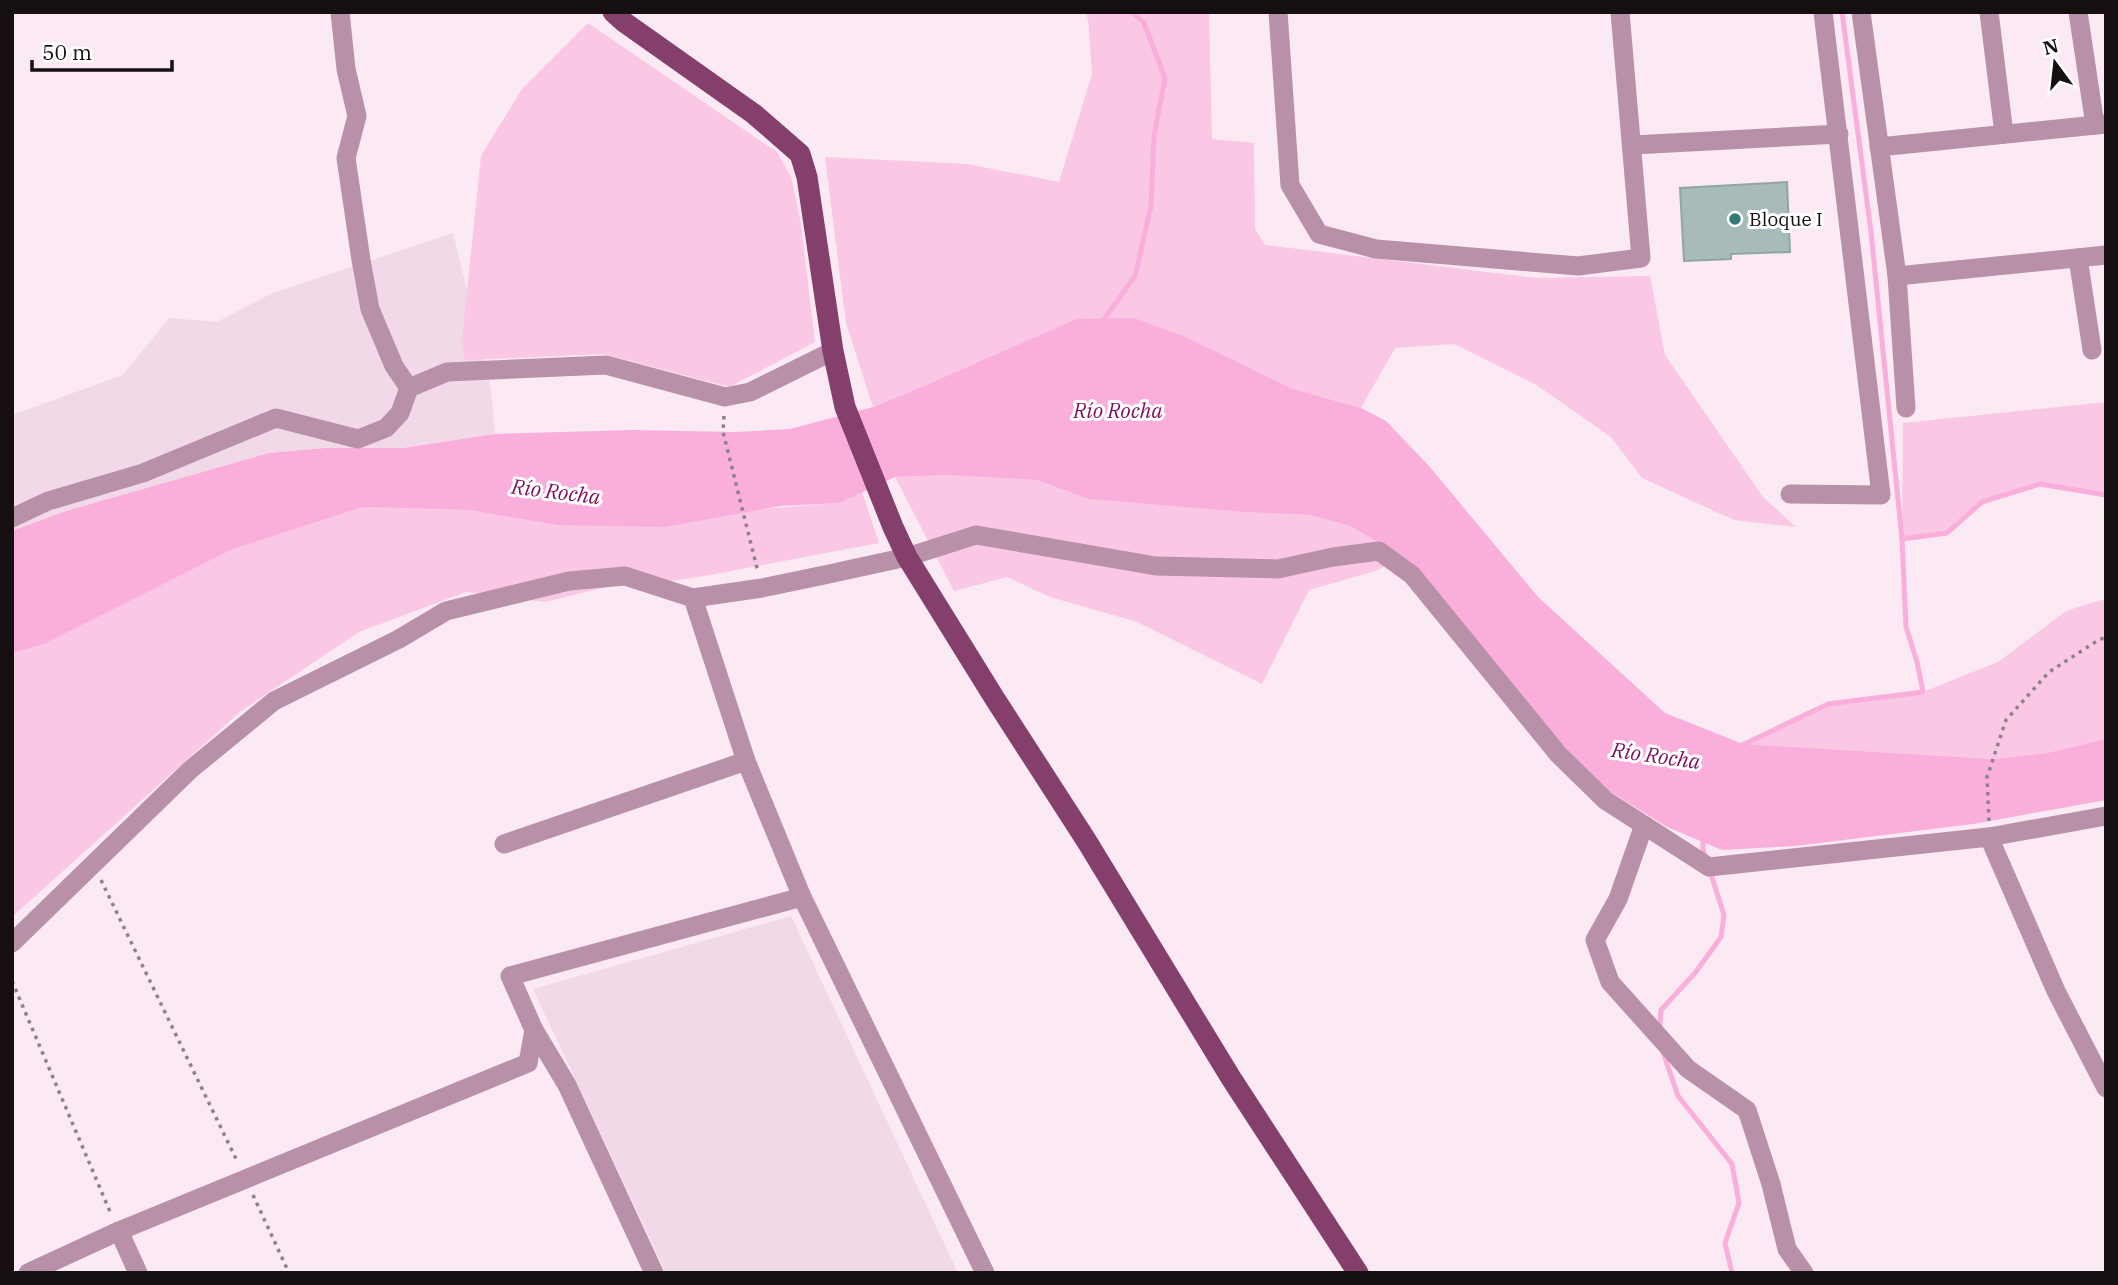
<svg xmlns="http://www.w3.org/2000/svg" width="2118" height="1285" viewBox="0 0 2118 1285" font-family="'IBM Plex Serif',serif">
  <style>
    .built { fill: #f2d9e7 }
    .green { fill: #fac7e5 }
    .water { fill: #f9aedb }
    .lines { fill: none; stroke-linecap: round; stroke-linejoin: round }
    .stream { stroke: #f9aedb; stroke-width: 5 }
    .building { fill: #a7bcba; stroke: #91a6a3; stroke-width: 2 }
    .path { stroke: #8e8288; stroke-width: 3.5; stroke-dasharray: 3.5 5; stroke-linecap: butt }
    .minor { stroke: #b890a8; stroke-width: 19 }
    .major { stroke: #843f6c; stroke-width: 21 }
    .poi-dot { fill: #327a75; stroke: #fff; stroke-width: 2.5 }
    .labels { text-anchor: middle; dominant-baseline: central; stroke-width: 6; stroke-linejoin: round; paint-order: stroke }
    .poi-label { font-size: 19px; fill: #150f12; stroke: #fff; text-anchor: start }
    .water-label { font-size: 21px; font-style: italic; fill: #7d1160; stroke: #fff }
  </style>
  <rect width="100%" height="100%" fill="#fbe9f3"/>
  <!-- built -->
  <g class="built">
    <polygon points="453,233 491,389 495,434 403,448 325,448 269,453 66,511 12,531 12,415 123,375 169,318 217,322 273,293"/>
    <polygon points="791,916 958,1273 666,1273 533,989"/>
  </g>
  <!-- green -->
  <g class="green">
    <polygon points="1085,12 1209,12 1212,139 1254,143 1255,229 1265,245 1537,278 1650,276 1665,355 1763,497 1796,527 1734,520 1642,478 1611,437 1538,386 1454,344 1395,348 1361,408 1293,389 1188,338 1076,319 924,386 873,407 846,323 825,157 967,164 1059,182 1092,74 1088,19"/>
    <polygon points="588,23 777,152 791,177 801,224 815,342 729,387 604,354 465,360 462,340 481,156 522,89"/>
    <polygon points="2106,402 2106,495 2040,484 1982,502 1947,533 1902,539 1903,423"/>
    <polygon points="946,475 1037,480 1088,499 1243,512 1310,515 1350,526 1404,557 1375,571 1309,590 1262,684 1137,622 1050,597 1007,577 954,591 895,477"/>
    <polygon points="862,492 879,543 704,576 658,583 639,582 601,588 545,602 466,592 359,632 241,711 12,917 12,653 44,644 233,549 363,507 469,510 557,525 839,503"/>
    <polygon points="2105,599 2106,739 2047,753 1993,759 1743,744 1779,729 1828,704 1923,692 1998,662 2066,611"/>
  </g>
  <!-- water -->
  <polygon class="water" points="1134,318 1188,338 1293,389 1361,408 1386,421 1429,466 1538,597 1665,713 1743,744 1993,759 2047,753 2106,739 2106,800 1973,824 1795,846 1722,850 1667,827 1595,782 1569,755 1404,557 1350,526 1310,515 1243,512 1088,499 1037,480 946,475 895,477 839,503 780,506 665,527 557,525 469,510 363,507 233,549 44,644 12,653 12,531 66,511 269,453 325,448 403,448 495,434 632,430 736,432 790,429 873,407 924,386 1076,319"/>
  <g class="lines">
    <!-- stream -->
    <g class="stream">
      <polyline points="1102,322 1135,276 1151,206 1154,136 1165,78 1144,23 1132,12"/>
      <polyline points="1902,539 1947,533 1982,502 2040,484 2106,495"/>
      <polyline points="1740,746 1828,704 1923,692 1917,662 1906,627 1902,539 1871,232 1842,12"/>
      <polyline points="1703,837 1703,851 1706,858"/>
      <polyline points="1660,1024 1661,1010 1695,973 1721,937 1724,915 1710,871"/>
      <polyline points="1663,1052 1678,1096 1732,1164 1739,1203 1725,1243 1732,1273"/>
    </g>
  </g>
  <!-- building -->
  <polygon class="building" points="1787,182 1790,252 1731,254 1731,259 1684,261 1680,188"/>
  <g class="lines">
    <!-- path -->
    <g class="path">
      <polyline points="724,416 723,432 758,572"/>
      <polyline points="1989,821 1987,777 2006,720 2049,672 2100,639 2106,638"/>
      <polyline points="101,880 238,1163"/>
      <polyline points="12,981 111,1214"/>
      <polyline points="253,1195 289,1273"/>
    </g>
    <!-- minor -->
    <g class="minor">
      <polyline points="340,12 346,69 357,116 346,158 361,260 370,309 394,366 409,388"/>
      <polyline points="1278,12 1290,185 1319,234 1376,249 1578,266 1641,258 1620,12"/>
      <polyline points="1861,12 1897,276 1906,408"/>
      <polyline points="1989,12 2004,134"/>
      <polyline points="2078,12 2095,125"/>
      <polyline points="1633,145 1839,134"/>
      <polyline points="1879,147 2106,124"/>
      <polyline points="2078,258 2092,350"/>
      <polyline points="1897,276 2106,255"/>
      <polyline points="1790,494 1881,495 1823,12"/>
      <polyline points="12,518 48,501 143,473 276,418 358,439 386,428 400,413 409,388 447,372 606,365 725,397 750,392 833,351"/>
      <polyline points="693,598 746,761 802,897 985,1273"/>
      <polyline points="1644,825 1618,899 1595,940 1610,982 1688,1069 1747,1110 1771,1184 1787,1249 1804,1273"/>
      <polyline points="1989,837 2056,991 2106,1088"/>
      <polyline points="504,844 746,761"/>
      <polyline points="12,943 190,770 274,701 399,639 446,611 569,581 625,576 693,598 762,588 829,574 907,557 976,535 1156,566 1278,569 1333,557 1379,551 1412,575 1558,754 1605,800 1709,867 1989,837 2106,816"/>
      <polyline points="119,1231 138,1273"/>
      <polyline points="28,1273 119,1231 528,1063 534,1030"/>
      <polyline points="654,1273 567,1085 534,1030 510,976 802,897"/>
    </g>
    <!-- major -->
    <polyline class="major" points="613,12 624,22 754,114 800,154 807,177 833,351 845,407 893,527 907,557 995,699 1086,840 1231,1078 1358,1273"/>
  </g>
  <!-- markers -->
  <circle class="poi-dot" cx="1735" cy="219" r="7"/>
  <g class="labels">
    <!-- poi labels -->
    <g class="poi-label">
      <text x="1749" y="219">Bloque I</text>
    </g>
    <!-- water labels -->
    <g class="water-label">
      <text x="1118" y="410">Río Rocha</text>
      <text transform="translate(556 491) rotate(7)">Río Rocha</text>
      <text transform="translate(1656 755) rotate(8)">Río Rocha</text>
    </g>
  </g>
  <!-- border -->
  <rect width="2118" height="1285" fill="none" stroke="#150f12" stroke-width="28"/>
  <!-- north arrow -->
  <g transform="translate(2055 63) rotate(345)" stroke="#ffffff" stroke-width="5" paint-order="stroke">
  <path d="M0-5L12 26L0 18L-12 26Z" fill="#150f12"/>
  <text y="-10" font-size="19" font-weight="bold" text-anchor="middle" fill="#150f12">N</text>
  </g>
  <!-- scale -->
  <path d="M32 60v10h140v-10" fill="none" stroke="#150f12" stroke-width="3.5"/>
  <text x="42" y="60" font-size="21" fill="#150f12" stroke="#ffffff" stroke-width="5" paint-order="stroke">50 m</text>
</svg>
